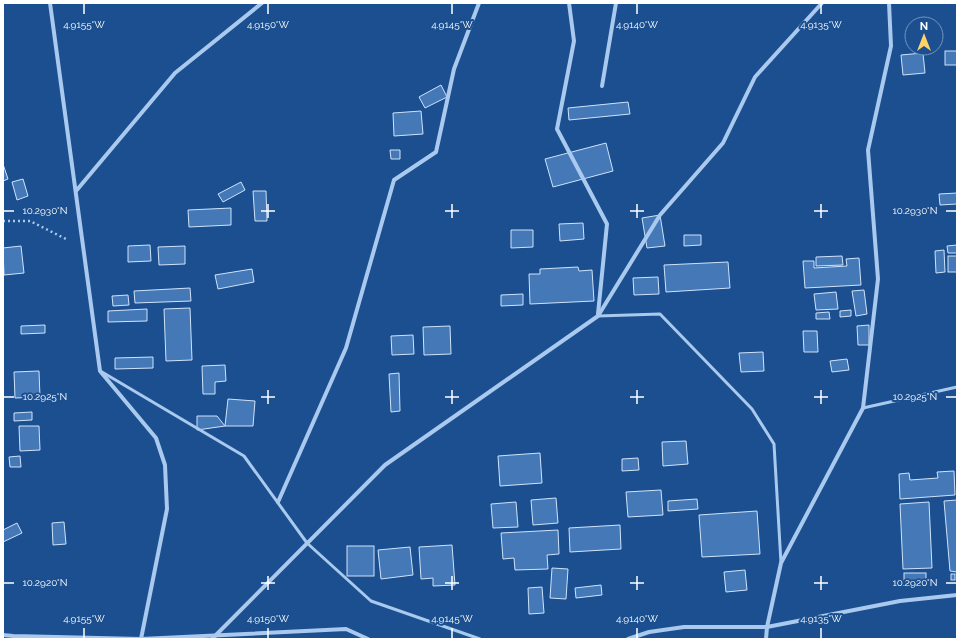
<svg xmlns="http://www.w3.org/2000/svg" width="960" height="642" viewBox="0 0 960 642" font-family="Raleway,sans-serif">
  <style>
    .building { fill: #4478b7; stroke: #cfe3fa }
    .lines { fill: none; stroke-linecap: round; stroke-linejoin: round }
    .path { stroke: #a9c9ee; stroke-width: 2.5; stroke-dasharray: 2 3; stroke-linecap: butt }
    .service { stroke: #a9c9ee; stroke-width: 3 }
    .minor { stroke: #a9c9ee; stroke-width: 4 }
    .ticks { fill: none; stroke: #fff; stroke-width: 1.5 }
    .ticks-label { font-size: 10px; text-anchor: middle; fill: #fff; stroke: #1b4f8f; stroke-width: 4; stroke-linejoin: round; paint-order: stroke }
  </style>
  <rect width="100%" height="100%" fill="#1b4f8f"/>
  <!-- building -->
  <g class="building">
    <rect x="945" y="51" width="12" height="14"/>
    <polygon points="923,53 925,73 903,75 901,55"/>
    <polygon points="441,85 447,97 425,108 419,97"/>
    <polygon points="628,102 630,114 569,120 568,108"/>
    <polygon points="421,111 423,134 394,136 393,113"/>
    <polygon points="606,143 613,171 553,187 545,159"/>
    <polygon points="390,150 400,150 400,159 391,159"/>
    <polygon points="3,164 8,179 3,181"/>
    <polygon points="23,179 28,196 17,200 12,182"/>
    <polygon points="241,182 245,190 223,202 218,194"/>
    <polygon points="253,191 266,191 267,221 255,221"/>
    <polygon points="957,193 957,204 940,205 939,194"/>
    <polygon points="231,208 231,225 189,227 188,210"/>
    <polygon points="660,215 665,246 647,248 642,218"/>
    <polygon points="583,223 584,239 560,241 559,224"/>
    <polygon points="511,230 533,230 533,247 511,248"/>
    <polygon points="684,235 701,235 701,245 684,246"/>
    <polygon points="150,245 151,261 128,262 128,246"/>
    <polygon points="957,245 957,253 948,253 947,246"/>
    <polygon points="21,246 24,273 4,275 3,248"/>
    <polygon points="185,246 185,264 159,265 158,247"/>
    <polygon points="944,250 945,272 936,273 935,251"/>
    <polygon points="842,256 843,265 816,266 816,257"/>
    <rect x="948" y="256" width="9" height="16"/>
    <polygon points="859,258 861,285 805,288 803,261 814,261 814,268 847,266 846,259"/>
    <polygon points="728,262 730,288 666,292 664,265"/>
    <polygon points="578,267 579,271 592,270 594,301 530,304 529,274 540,274 540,269"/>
    <polygon points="252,269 254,282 218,289 215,275"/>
    <polygon points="658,277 659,294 634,295 633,278"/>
    <polygon points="190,288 191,301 135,303 134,291"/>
    <polygon points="864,290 867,314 856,316 852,291"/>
    <polygon points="836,292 838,309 816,310 814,294"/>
    <polygon points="523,294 523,305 501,306 501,295"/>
    <polygon points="128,295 129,305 113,306 112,296"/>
    <polygon points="190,308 192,360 166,361 164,309"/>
    <polygon points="147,309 147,321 108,322 108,311"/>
    <polygon points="851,310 851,316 840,317 840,311"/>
    <polygon points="829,312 830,319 816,319 816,313"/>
    <polygon points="45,325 45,333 21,334 21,326"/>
    <polygon points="869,325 869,345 858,345 857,326"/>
    <polygon points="450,326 451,354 424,355 423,327"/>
    <polygon points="803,331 817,331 818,352 804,352"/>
    <polygon points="413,335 414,354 392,355 391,336"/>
    <polygon points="763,352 764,371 741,372 739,353"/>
    <polygon points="153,357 153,368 115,369 115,358"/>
    <polygon points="847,359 849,370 832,372 830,361"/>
    <polygon points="225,365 226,381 215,382 215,394 203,394 202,366"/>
    <polygon points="39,371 40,397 15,398 14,372"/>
    <polygon points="399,373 400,411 391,412 389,374"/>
    <polygon points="228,399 255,401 253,426 225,426"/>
    <polygon points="32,412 32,420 14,421 14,413"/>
    <polygon points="197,416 217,416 225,426 197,430"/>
    <polygon points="19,426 39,426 40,450 20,451"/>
    <polygon points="686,441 688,464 663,466 662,442"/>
    <polygon points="540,453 542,483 500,486 498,456"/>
    <polygon points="20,456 21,467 10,467 9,457"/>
    <polygon points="638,458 639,470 622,471 622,459"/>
    <polygon points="954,471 955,495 900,499 899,474 909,473 910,480 938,478 937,472"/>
    <polygon points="661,490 663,515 628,517 626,492"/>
    <polygon points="556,498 558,523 533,525 531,500"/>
    <polygon points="697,499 698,509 668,511 668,501"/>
    <polygon points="957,500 957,572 950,571 944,501"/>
    <polygon points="516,502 518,527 493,528 491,504"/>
    <polygon points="929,502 932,568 903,569 900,504"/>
    <polygon points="757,511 760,554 702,557 699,515"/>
    <polygon points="64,522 66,544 53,545 52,523"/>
    <polygon points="17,523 22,533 3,542 3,530"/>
    <polygon points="620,525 621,549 570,552 569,528"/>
    <polygon points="558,530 559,554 547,555 548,569 515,570 514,558 503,559 501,533"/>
    <polygon points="452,545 455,585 433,586 433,578 421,579 419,547"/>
    <rect x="347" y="546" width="27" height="30"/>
    <polygon points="410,547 413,575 381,579 378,550"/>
    <polygon points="552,568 568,569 566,599 550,598"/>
    <polygon points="745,570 747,590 726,592 724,572"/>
    <rect x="904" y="573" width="22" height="9"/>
    <rect x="951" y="574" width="4" height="6"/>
    <polygon points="601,585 602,595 576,598 575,588"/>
    <polygon points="542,587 544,613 529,614 528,588"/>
  </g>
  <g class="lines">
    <!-- path -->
    <polyline class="path" points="3,221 30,221 68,240"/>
    <!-- service -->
    <g class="service">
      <polyline points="598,316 660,314 752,409 774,444 781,563"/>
      <polyline points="102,372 244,456 307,543 371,601 480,639"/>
      <polyline points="863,408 957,387"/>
    </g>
    <!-- minor -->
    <g class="minor">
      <polyline points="50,3 100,371 156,438 165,465 167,509 141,639"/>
      <polyline points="569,3 574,41 557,129 607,224 598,314"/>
      <polyline points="602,86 616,3"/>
      <polyline points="76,191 175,73 262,3"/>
      <polyline points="278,502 346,348 394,180 436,152 454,69 479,3"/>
      <polyline points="3,635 13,636 141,639 346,629 368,639"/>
      <polyline points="212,639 385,465 598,316 660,215 723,143 755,77 822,3"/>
      <polyline points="628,639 649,632 684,627 767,627 900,601 957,595"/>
      <polyline points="766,639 767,627 781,563 863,408 878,279 868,150 891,46 889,3"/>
    </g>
  </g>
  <!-- ticks -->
  <path class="ticks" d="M 84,4 L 84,14M 268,4 L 268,14M 452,4 L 452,14M 637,4 L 637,14M 821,4 L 821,14M 268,204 L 268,218M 452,204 L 452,218M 637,204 L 637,218M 821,204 L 821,218M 4,211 L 14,211M 261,211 L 275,211M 445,211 L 459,211M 630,211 L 644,211M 814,211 L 828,211M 946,211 L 956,211M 268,390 L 268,404M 452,390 L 452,404M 637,390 L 637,404M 821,390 L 821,404M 4,397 L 14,397M 261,397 L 275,397M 445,397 L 459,397M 630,397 L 644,397M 814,397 L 828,397M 946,397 L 956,397M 268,576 L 268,590M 452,576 L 452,590M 637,576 L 637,590M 821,576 L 821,590M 4,583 L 14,583M 261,583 L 275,583M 445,583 L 459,583M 630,583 L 644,583M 814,583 L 828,583M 946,583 L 956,583M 84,628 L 84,638M 268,628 L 268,638M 452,628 L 452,638M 637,628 L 637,638M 821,628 L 821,638"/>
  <g class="ticks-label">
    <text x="84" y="28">4.9155°W</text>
    <text x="268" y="28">4.9150°W</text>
    <text x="452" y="28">4.9145°W</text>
    <text x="637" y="28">4.9140°W</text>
    <text x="821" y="28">4.9135°W</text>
    <text x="45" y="214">10.2930°N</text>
    <text x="915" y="214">10.2930°N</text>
    <text x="45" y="400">10.2925°N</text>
    <text x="915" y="400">10.2925°N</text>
    <text x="45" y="586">10.2920°N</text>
    <text x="915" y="586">10.2920°N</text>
    <text x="84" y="622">4.9155°W</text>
    <text x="268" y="622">4.9150°W</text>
    <text x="452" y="622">4.9145°W</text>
    <text x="637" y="622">4.9140°W</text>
    <text x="821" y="622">4.9135°W</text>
  </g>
  <!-- border -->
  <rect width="960" height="642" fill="none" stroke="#ffffff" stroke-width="8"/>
  <!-- north arrow -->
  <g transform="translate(924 36)"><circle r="19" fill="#1b4f8f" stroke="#7695bc"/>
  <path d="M0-3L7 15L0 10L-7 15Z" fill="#ffd166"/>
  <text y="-6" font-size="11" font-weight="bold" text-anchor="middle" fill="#ffffff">N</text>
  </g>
</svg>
